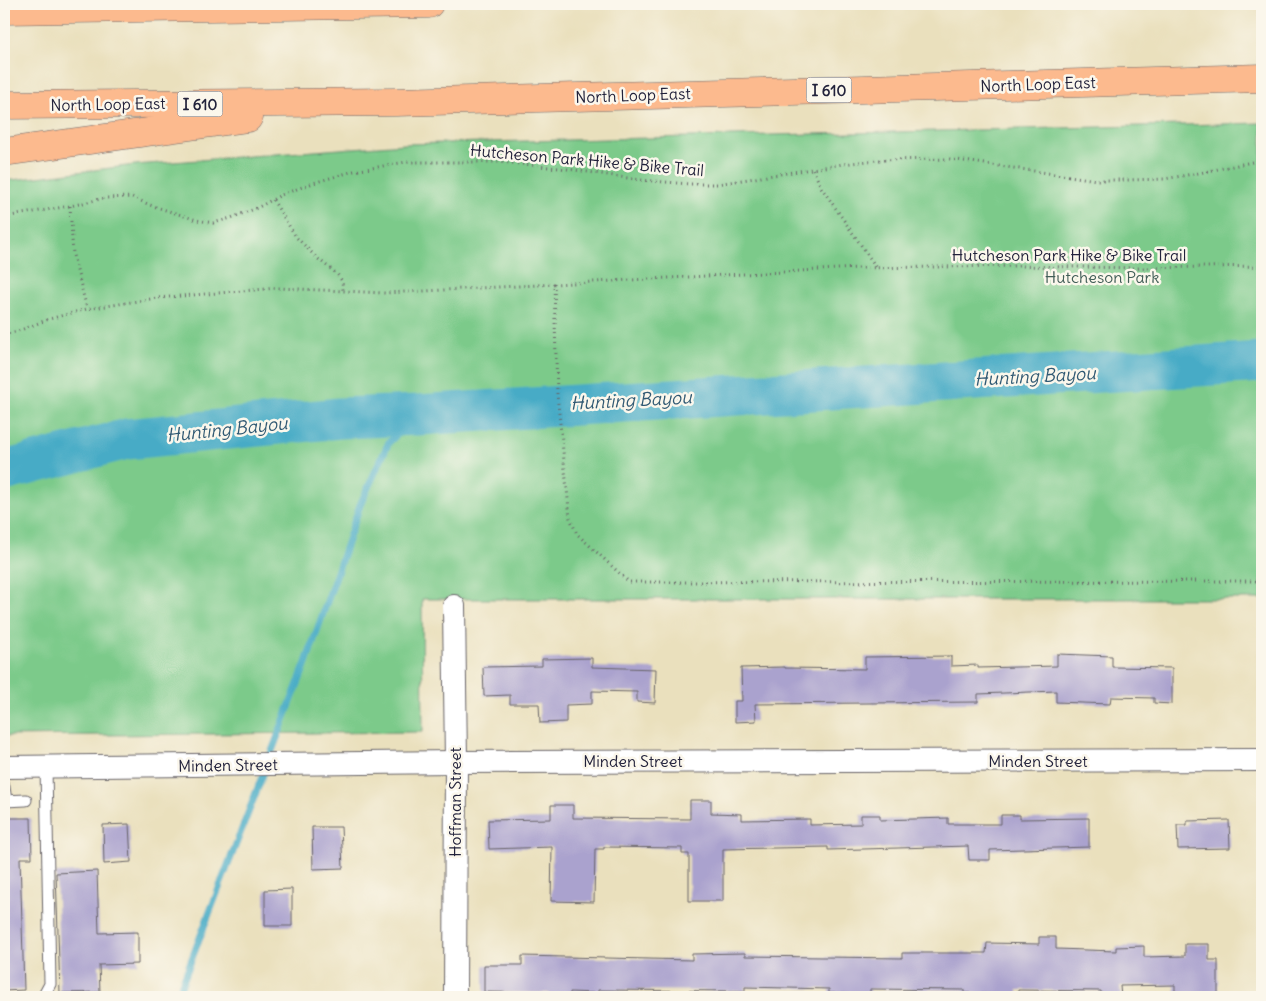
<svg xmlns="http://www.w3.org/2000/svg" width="1266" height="1001" viewBox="0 0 1266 1001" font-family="Delius,sans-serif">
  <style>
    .green { fill: #7bca8a; stroke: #4e7662 }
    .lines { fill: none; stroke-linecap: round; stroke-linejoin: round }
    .stream { stroke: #46abc6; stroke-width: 7 }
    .river { stroke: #46abc6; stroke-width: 41 }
    .building { fill: #aaa2ce }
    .lane-casing { stroke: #686468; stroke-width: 13 }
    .street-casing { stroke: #686468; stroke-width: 24 }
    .highway-casing { stroke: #686468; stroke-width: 29 }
    .path { stroke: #686468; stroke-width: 3; stroke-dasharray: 1 4; stroke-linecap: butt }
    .lane { stroke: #fff; stroke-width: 11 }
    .street { stroke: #fff; stroke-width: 22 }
    .highway { stroke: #fcba8e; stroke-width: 28 }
    .labels { text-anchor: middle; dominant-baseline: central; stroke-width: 5; stroke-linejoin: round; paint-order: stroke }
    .shield { fill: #fbf7ec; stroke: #636270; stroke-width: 1 }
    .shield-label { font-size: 15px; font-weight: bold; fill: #22223b }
    .street-label { font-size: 16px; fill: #22223b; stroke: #fbf7ec }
    .park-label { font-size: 16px; fill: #415d57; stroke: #fbf7ec }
    .water-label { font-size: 18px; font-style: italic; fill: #305973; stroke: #fbf7ec }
  </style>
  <rect width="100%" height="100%" fill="#fbf7ec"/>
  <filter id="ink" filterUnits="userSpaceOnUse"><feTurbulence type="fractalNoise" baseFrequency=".02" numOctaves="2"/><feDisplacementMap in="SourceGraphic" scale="10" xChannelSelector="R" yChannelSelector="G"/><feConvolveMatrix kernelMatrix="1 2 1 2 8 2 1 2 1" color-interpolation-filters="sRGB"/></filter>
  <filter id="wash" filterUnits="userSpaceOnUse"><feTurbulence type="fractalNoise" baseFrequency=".0096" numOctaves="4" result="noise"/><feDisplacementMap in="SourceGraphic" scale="20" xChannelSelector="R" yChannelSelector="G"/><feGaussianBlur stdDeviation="1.12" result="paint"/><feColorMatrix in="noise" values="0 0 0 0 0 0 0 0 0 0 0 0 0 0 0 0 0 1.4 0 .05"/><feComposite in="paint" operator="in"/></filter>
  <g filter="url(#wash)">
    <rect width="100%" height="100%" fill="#eae0bd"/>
    <!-- green -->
    <polygon class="green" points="1262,123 1262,599 422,599 423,732 4,736 4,181 135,165 404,144"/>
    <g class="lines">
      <!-- stream -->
      <polyline class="stream" points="178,997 182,984 306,663 360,505 389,442 418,415"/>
      <!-- river -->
      <polyline class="river" points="4,471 127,439 340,418 418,415 1262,362"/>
    </g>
    <g id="blocks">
      <!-- building -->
      <g class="building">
        <polygon points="1057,654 1112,656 1112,667 1172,668 1172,704 1154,703 1154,698 1111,697 1110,704 1056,702 1056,691 978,694 978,702 755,704 756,721 735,722 735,701 742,701 741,668 785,667 785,668 865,669 865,657 951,656 951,666 978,665 978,668 1057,666"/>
        <polygon points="592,658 592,667 656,669 655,703 637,702 637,692 592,691 592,704 566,705 566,722 540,723 539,704 510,704 510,695 484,696 483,667 542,666 542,659"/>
        <polygon points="690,800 711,800 711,813 742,814 742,820 810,819 810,825 861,824 861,815 880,815 880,820 948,818 948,824 1001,824 1001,815 1020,815 1020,819 1089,818 1089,847 990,850 990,860 969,860 968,846 828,850 828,847 723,849 723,901 689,901 689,854 682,854 682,848 604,847 604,849 595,849 594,902 551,901 552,847 489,849 488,820 551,819 551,805 573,805 573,818 690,819"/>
        <polygon points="4,818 31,818 32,858 20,858 24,990 4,991"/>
        <polygon points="1229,820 1230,848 1178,849 1177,825 1187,825 1187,821"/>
        <polygon points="129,824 131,862 104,864 103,825"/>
        <polygon points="312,827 341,827 343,868 313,869"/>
        <polygon points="97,871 99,933 138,932 138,964 99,965 100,992 60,993 56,873"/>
        <polygon points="292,889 292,926 265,926 265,890"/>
        <polygon points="1039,937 1056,937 1056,949 1116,951 1116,947 1144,946 1144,957 1185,956 1185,944 1209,944 1209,960 1218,960 1218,994 1175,994 1175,985 1120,986 1121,997 1101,997 1101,991 1018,990 1018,994 964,993 964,990 870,989 870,994 829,993 829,989 745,987 745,991 598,990 598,993 570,992 570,997 548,997 548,993 484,992 484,965 522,965 522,956 692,960 692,954 745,953 745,956 902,958 902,953 986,953 987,943 1039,944"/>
      </g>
    </g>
  </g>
  <g filter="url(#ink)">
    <use href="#blocks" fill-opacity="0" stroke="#686468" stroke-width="1"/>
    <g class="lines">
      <!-- lane casing -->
      <g class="lane-casing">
        <g id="lane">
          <polyline points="4,787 6,801"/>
          <polyline points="4,801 26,800"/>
          <polyline points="43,997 50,984 46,767"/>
        </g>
      </g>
      <!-- street casing -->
      <g class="street-casing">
        <g id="street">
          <polyline points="454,606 456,762 455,997"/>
          <polyline points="4,767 456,762 1262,760"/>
        </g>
      </g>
      <!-- highway casing -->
      <g class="highway-casing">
        <g id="highway">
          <polyline points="4,10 429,4"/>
          <polyline points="4,105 396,102 1262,78"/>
          <polyline points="4,152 248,118"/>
        </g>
      </g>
      <!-- path -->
      <g class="path">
        <polyline points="813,169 821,187 876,267"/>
        <polyline points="273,200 296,237 317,258 337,274 342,281 343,291"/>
        <polyline points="70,206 73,255 87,309"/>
        <polyline points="4,217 70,206 105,198 132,197 150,205 197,220 213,223 231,218 257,208 281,195 313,183 354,171 406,162 501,162 568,169 641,180 689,184 717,184 843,164 877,160 950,159 1097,180 1125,180 1164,179 1199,173 1262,160"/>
        <polyline points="554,283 557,394 570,518 577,534 629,582 1262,581"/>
        <polyline points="4,335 18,331 49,319 87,309 157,298 278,288 386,293 857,268 1020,266 1141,268 1262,266"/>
      </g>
      <!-- lane -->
      <use href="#lane" class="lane"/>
      <!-- street -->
      <use href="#street" class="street"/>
      <!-- highway -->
      <use href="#highway" class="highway"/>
    </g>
  </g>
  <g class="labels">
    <!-- shield labels -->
    <g class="shield">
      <rect x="806.5" y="77.5" width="45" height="25" rx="4"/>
      <rect x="177.5" y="91.5" width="45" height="25" rx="4"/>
    </g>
    <g class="shield-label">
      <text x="829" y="90">I 610</text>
      <text x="200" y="104">I 610</text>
    </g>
    <!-- street labels -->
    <g class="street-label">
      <text transform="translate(1038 84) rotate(-2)">North Loop East</text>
      <text transform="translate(633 95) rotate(-2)">North Loop East</text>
      <text transform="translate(108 104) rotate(-1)">North Loop East</text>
      <text transform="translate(587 160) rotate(5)">Hutcheson Park Hike &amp; Bike Trail</text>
      <text x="1069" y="255">Hutcheson Park Hike &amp; Bike Trail</text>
      <text x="633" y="761">Minden Street</text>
      <text x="1038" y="761">Minden Street</text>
      <text transform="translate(228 765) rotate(-1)">Minden Street</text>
      <text transform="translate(455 802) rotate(-90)">Hoffman Street</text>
    </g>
    <!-- park labels -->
    <g class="park-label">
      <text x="1102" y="277">Hutcheson Park</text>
    </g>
    <!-- water labels -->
    <g class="water-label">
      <text transform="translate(1035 376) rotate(-3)">Hunting Bayou</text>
      <text transform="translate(631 400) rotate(-3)">Hunting Bayou</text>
      <text transform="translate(227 429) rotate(-6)">Hunting Bayou</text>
    </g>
  </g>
  <!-- margin -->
  <rect width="1266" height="1001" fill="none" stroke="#fbf7ec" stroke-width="20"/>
</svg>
